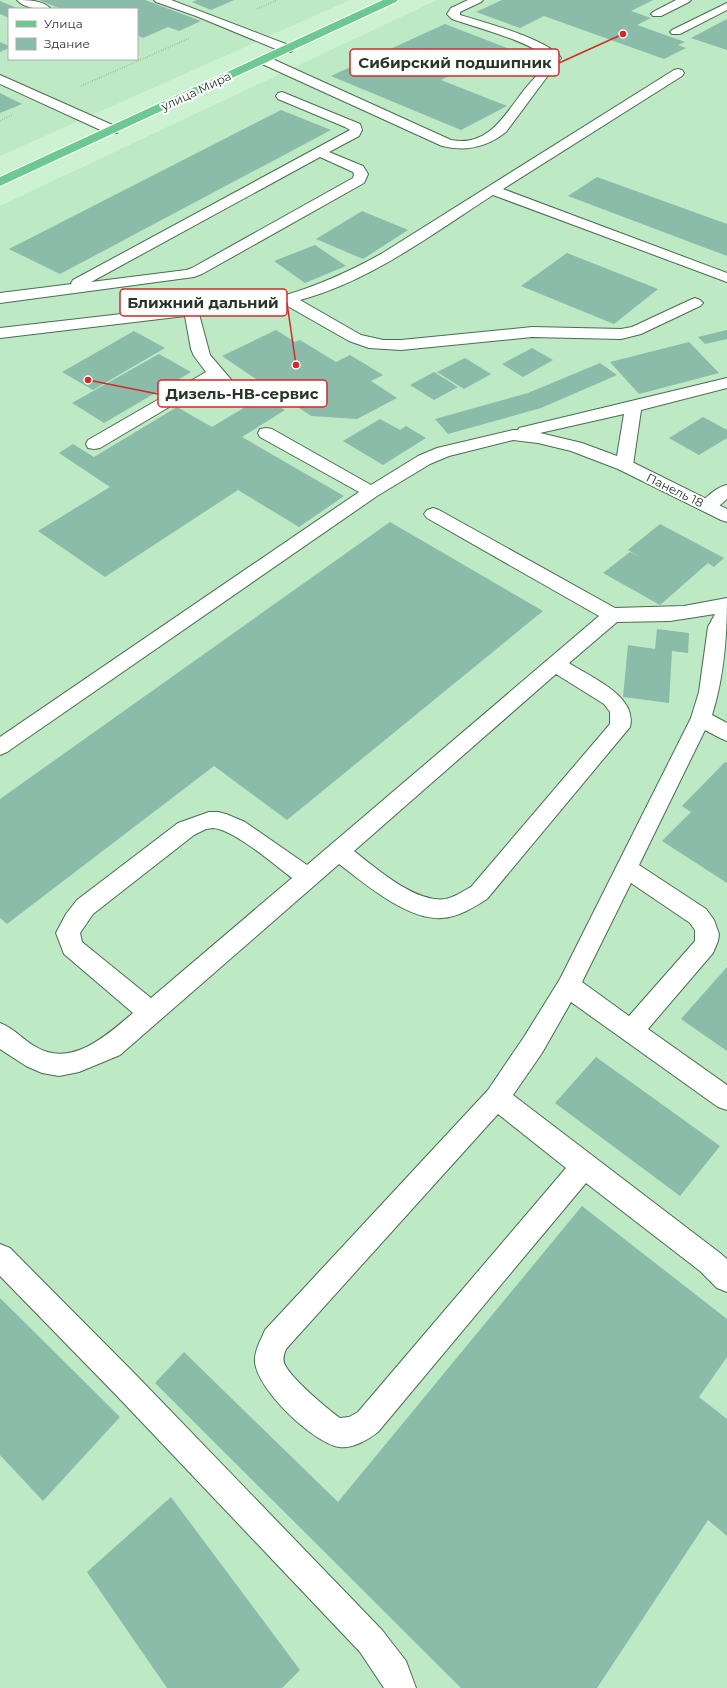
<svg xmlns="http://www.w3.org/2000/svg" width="727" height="1688" viewBox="0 0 727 1688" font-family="Montserrat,sans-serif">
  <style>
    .built { fill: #bde9c4; fill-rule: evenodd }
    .building { fill: #8bbba9 }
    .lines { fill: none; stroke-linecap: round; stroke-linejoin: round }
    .lane-casing { stroke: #4b6c50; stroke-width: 2 }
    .street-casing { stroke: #4b6c50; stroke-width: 2 }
    .primary-casing { stroke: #fff; stroke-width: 2 }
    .path { stroke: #7e9881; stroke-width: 1.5; stroke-dasharray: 0.5 2; stroke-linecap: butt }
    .lane { fill: #fff; fill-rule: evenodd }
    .street { fill: #fff; fill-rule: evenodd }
    .primary { fill: #6dc891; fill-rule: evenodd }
    .labels { text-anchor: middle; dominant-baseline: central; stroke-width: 4; stroke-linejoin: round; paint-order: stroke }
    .far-street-label { font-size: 12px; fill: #28362a; stroke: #fff }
    .leader { fill: none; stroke: #d62828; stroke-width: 1.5 }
    .callout-dot { fill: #d62828; stroke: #fff; stroke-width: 1.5 }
    .callout { fill: #fff; stroke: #d62828; stroke-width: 1.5 }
    .callout-label { font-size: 15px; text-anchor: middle; font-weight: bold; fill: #28362a }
  </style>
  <rect width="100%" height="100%" fill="#cdf2d2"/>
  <!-- built -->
  <g class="built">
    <path d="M 0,0 L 350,0 L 0,156 ZM 9,9 L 137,9 L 137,59 L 9,59 Z"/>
    <polygon points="437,0 727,0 727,1688 0,1688 0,206"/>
  </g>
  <!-- building -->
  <g class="building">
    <polygon points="39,0 145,0 201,21 179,31 168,27 143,38 137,35 137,9 61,9"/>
    <polygon points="197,0 234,0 211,10 192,2"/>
    <polygon points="502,0 653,0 631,11 651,18 637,25 685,42 678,45 686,48 664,59 544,16 520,28 476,12"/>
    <polygon points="0,1 19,9 9,9 9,18 0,14"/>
    <polygon points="727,19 727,50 691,38"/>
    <polygon points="445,24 507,48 441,80 507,106 461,130 331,76"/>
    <polygon points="0,42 9,46 9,48 0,52"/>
    <polygon points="0,93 22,104 0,113"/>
    <polygon points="281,110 331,130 60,274 9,249"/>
    <polygon points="597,177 727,224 727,256 568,196"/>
    <polygon points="362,211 408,230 363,259 316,239"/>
    <polygon points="315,245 346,266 305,283 274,261"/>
    <polygon points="567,253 658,289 614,324 521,286"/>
    <polygon points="276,330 295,342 300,340 336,362 350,355 383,375 371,381 397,398 357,419 311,416 222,356"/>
    <polygon points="727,330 727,339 705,344 698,337"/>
    <polygon points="134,331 165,348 93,390 62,372"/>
    <polygon points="689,342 719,373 639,394 610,362"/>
    <polygon points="532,348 553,360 523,377 502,364"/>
    <polygon points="159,354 191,372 104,423 72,403"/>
    <polygon points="465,358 491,374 464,389 437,372"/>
    <polygon points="600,363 617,375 541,408 448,434 435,419 528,393"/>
    <polygon points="434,372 458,387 434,400 410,385"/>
    <polygon points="262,397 285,410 242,437 344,496 299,527 238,490 105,577 38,531 110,487 59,453 73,444 94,457 177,407 212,427"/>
    <polygon points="703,417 727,430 727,438 699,455 669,438"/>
    <polygon points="380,419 400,430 406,426 426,438 383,465 343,441"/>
    <polygon points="390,522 543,611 287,820 214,766 7,924 0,918 0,799"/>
    <polygon points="660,524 724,558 714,567 708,563 660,605 603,573 630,552 640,557 628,550"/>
    <polygon points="657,629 689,633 688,653 672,651 669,703 623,697 628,645 655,649"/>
    <polygon points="725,762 727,763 727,883 662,841 691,812 682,806"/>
    <polygon points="727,967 727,1051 681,1019"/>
    <polygon points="596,1057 720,1146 680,1196 555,1103"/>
    <polygon points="582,1206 727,1319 727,1357 699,1397 727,1419 727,1536 708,1520 597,1688 461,1688 155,1383 184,1352 338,1502"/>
    <polygon points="0,1298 120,1417 43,1501 0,1455"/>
    <polygon points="171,1497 300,1670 282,1688 167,1688 87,1572"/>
  </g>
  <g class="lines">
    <!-- lane casing -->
    <g class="lane-casing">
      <g id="lane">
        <path d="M 17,0 C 28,0 43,0 51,9 C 40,9 25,9 17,0 Z"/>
        <polygon points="154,0 171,0 291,46 293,49 291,52 283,52 196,16 156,2"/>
        <path d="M 468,0 L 483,0 L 481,2 L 460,12 L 460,15 C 483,22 548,39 561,58 L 506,132 C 487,147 466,152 442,146 L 260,63 L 258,60 L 260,57 L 268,57 L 451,140 C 488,147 504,116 524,90 C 532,80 543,70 549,59 C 530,41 477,28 452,19 L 447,14 L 451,8 Z"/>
        <polygon points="676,0 691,0 689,2 661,16 653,16 651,14 653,12"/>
        <polygon points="727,3 727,10 680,34 672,34 670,32 672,30"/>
        <path d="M 678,69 L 682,70 L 684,73 L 682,76 L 503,189 L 727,273 L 727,282 L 493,195 C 432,234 371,281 300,300 L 361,335 L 383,340 L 401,340 L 532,327 L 621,329 L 632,327 L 690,300 L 695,298 L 700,300 L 703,303 L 700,306 L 641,334 L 621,339 L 532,337 L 401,350 L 369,348 L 349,341 L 284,304 L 199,314 L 210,355 L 246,397 L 248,400 L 246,403 C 231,407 222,390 213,381 L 100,448 L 94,449 L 88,448 L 86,444 L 88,440 L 206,372 L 194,356 L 191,349 L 185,316 L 0,338 L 0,328 L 286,295 C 320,285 350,271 381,254 L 674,70 Z"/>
        <polygon points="0,75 117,127 118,130 117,133 107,133 0,84"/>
        <path d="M 282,92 L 360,124 L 362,130 L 359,136 L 329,152 L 363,166 L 368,174 L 364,183 L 202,274 L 194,277 L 0,303 L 0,293 L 72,284 L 71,283 L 73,280 L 350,130 L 345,127 L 278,99 L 276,96 L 278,93 ZM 320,157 L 353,172 L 354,174 L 353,178 L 192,268 L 186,270 L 91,282 Z"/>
        <path d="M 727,378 L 727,388 L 641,410 L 633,465 L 630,469 L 624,470 L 618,469 L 571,451 L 538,443 L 513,440 L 449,456 L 430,464 L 377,496 L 7,752 L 0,755 L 0,737 L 359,492 L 260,437 L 258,433 L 260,429 L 266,428 L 272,429 L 371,485 L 418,456 L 437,448 L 513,430 L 518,430 L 519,428 ZM 624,414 L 617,456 L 582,443 L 540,433 Z"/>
        <path d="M 727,485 L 727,499 C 719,506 713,513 702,510 L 699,506 C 705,497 717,487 727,485 Z"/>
        <path d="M 433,508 L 439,510 L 615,608 L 684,606 L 727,598 C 727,637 724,677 712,715 L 727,723 L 727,741 L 720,738 L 705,730 L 639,865 L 706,909 L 714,920 L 719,934 L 718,941 L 713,953 L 648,1029 L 727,1085 L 727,1110 L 718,1107 L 571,1002 L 542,1053 L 513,1095 L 720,1253 L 727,1259 L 727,1292 L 717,1288 L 700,1271 L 586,1183 L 378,1432 C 368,1440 352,1449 339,1447 C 312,1442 257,1389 255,1362 C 254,1351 261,1340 265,1330 L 488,1090 L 524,1037 L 560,979 L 691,718 L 699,692 L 708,627 L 715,614 L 670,621 L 617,622 L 569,663 C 590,677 638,696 630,727 L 487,899 C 473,908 458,917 442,918 C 408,921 364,883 339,864 L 120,1055 L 79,1072 L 59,1076 L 42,1073 L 26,1066 L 0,1049 L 0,1023 C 14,1028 23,1040 36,1047 C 72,1068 107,1035 133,1013 L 64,954 L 56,933 L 66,914 L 77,900 L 178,823 L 209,812 L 218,812 L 226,814 L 245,822 L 307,865 L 599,616 L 427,518 L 424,514 L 427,510 ZM 556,674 L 604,704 L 610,712 L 610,724 L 471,887 C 463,891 455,897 446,899 C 416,904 376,868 354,851 ZM 213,828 C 233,829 275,865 292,878 L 151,998 L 82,942 L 80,933 L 93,914 L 194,835 L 206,829 ZM 631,883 L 690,923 L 695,930 L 695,941 L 629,1016 L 582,982 ZM 498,1114 L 566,1168 L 358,1412 L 349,1417 L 340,1418 C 326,1408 292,1379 285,1365 C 282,1360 284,1354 286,1349 Z"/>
        <polygon points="0,1244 10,1248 137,1376 382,1630 406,1661 416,1688 384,1688 360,1652 117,1396 0,1276"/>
      </g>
    </g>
    <!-- street casing -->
    <g class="street-casing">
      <polygon id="street" points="624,460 630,461 727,509 727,522 721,520 618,469 615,465 618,461"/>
    </g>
    <!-- primary casing -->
    <g class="primary-casing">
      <polygon id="primary" points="383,0 398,0 396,2 0,186 0,177"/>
    </g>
    <!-- path -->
    <g class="path">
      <polyline points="257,9 277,0"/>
      <polyline points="81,86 190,38"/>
      <polyline points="0,121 12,115"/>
    </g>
    <!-- lane -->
    <use href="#lane" class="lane"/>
    <!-- street -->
    <use href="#street" class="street"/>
    <!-- primary -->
    <use href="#primary" class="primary"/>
  </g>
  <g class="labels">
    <!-- far-street labels -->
    <g class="far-street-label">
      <text transform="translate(196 91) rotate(-25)">улица Мира</text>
      <text transform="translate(675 490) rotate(26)">Панель 18</text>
    </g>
  </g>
  <!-- callouts -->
  <path class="leader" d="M623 34L559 63M296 365L287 303M88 380L158 394"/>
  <g class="callout-dot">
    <circle cx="623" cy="34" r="4"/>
    <circle cx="296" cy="365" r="4"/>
    <circle cx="88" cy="380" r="4"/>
  </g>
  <g class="callout">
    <rect x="350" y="49" width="209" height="27" rx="4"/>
    <rect x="120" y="289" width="167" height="27" rx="4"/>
    <rect x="158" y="380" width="169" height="27" rx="4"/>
  </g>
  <g class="callout-label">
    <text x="455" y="68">Сибирский подшипник</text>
    <text x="203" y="308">Ближний дальний</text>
    <text x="242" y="399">Дизель-НВ-сервис</text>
  </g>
  <!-- legend -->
  <rect x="8" y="8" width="130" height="52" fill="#ffffff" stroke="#a9afaa"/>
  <rect x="16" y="21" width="20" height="6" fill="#6dc891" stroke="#a9afaa"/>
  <text x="44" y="28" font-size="12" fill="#28362a">Улица</text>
  <rect x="16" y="38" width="20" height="12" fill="#8bbba9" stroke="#a9afaa"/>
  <text x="44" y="48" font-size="12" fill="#28362a">Здание</text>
</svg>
